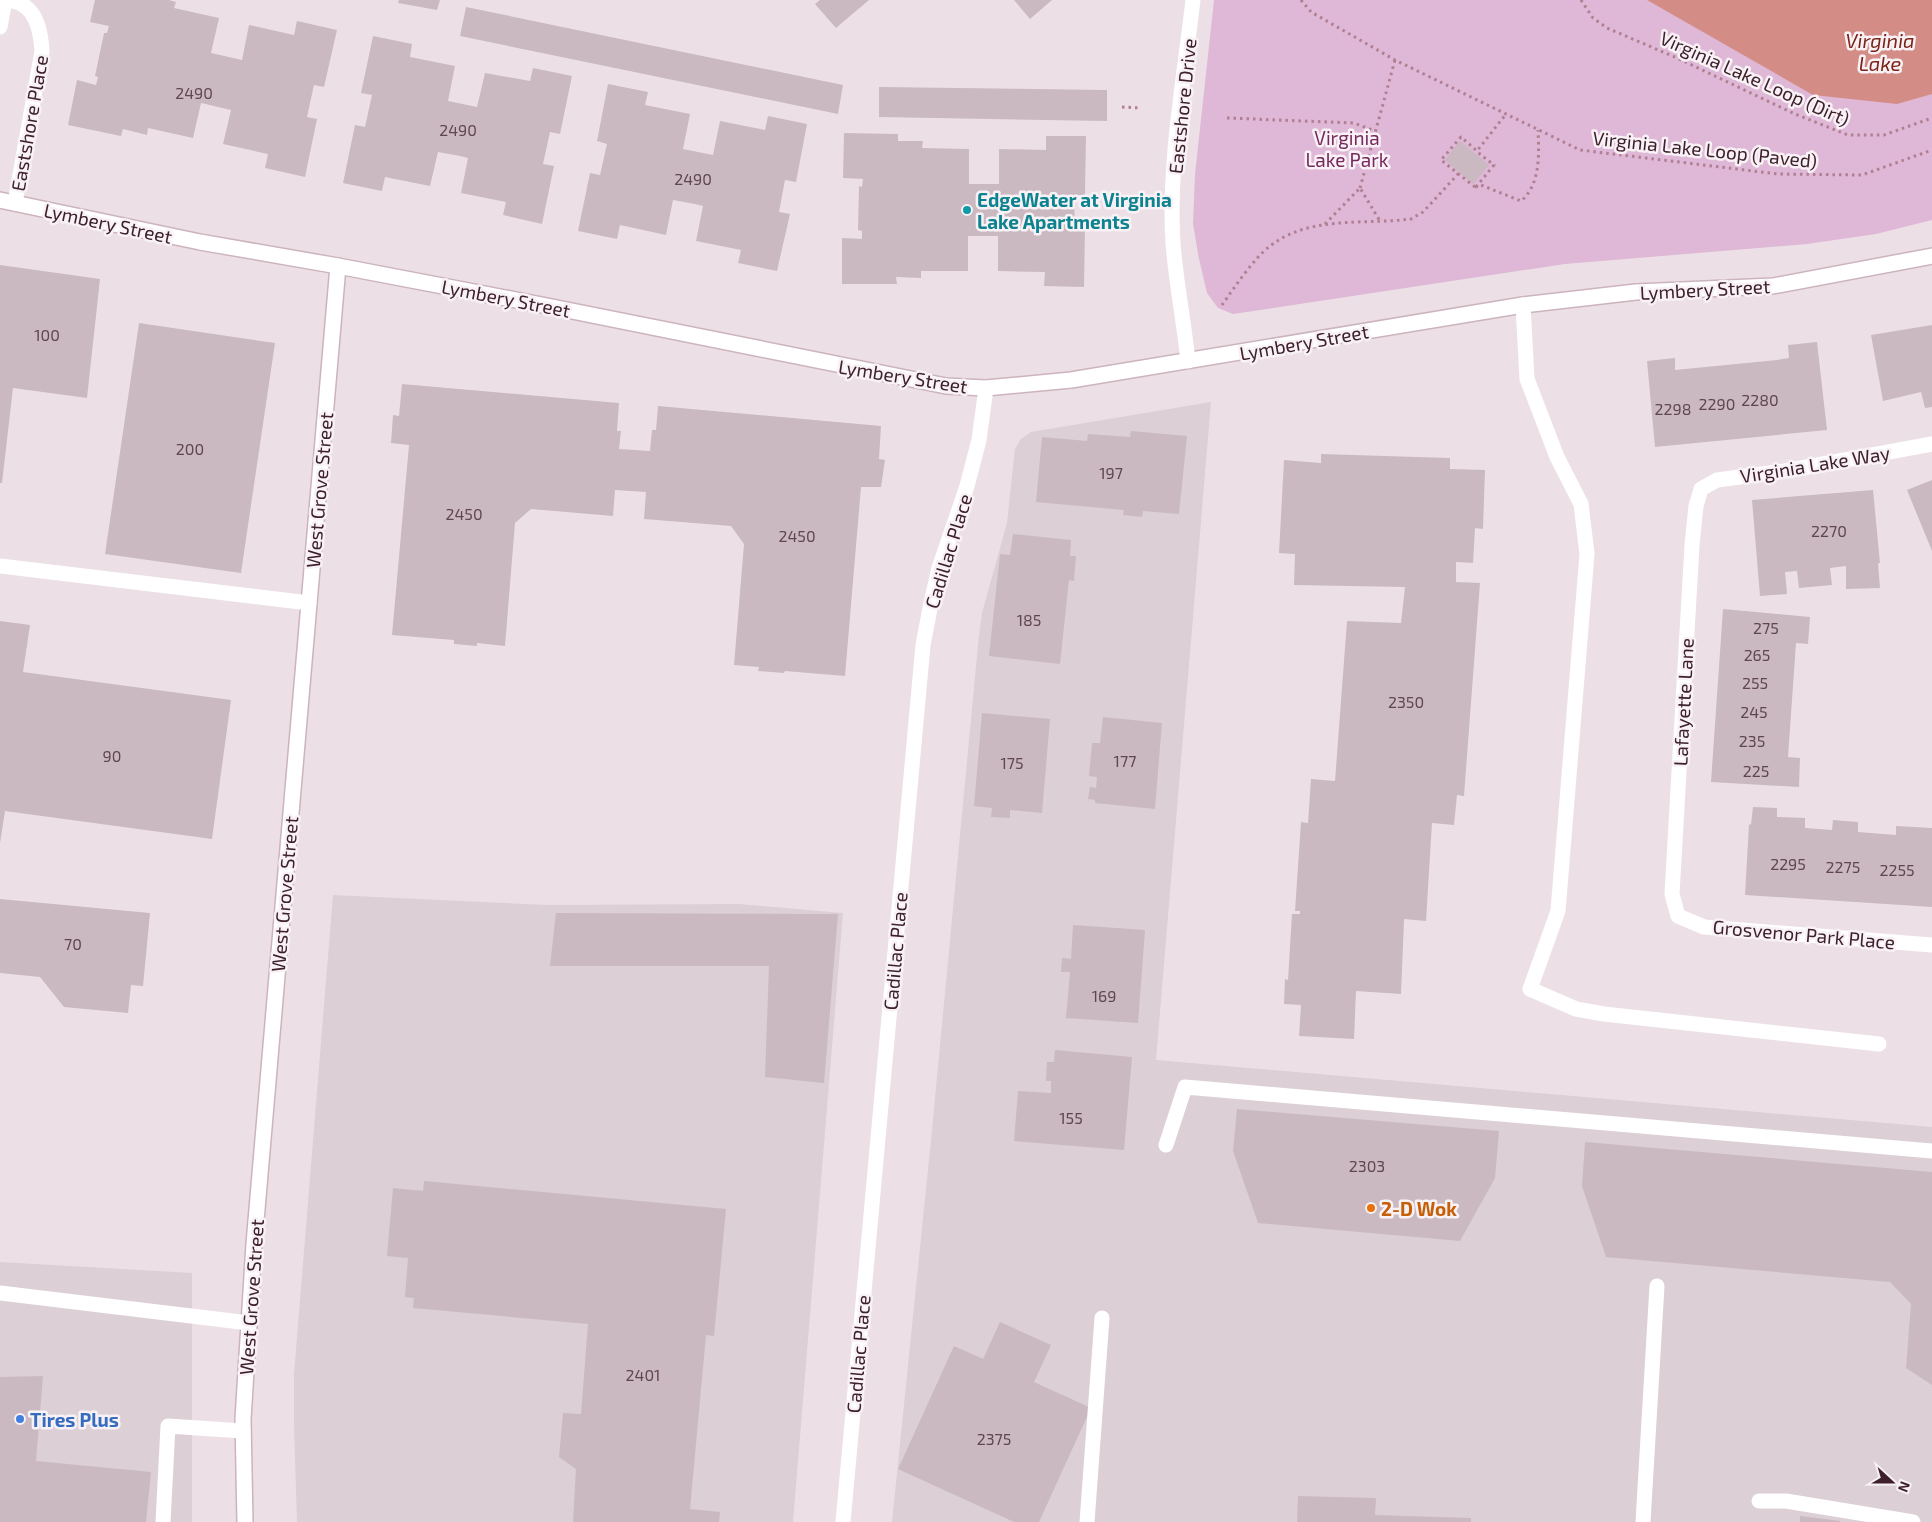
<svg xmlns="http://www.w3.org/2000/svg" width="1932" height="1522" viewBox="0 0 1932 1522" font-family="'Exo 2',sans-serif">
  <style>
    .built { fill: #dccfd5 }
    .green { fill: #deb8d6 }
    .water { fill: #d48d86 }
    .building { fill: #cab9c1 }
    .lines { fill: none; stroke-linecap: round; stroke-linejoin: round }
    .secondary-casing { stroke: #ccb3be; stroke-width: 18 }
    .path { stroke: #b17f92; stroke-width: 3; stroke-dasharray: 2.5 4; stroke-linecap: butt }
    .lane { stroke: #fff; stroke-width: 15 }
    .street { stroke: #fff; stroke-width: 15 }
    .secondary { stroke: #fff; stroke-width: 15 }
    .culture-dot { fill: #0f9aa8; stroke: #f8f1f5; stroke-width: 2 }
    .food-dot { fill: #e8710a; stroke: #f8f1f5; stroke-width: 2 }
    .shop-dot { fill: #3f7fe0; stroke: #f8f1f5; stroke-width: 2 }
    .labels { text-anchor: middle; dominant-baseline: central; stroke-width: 5; stroke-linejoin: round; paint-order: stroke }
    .number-label { font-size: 16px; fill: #604650 }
    .street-label { font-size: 19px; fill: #3d202a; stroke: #f8f1f5 }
    .park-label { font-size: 19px; fill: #76285c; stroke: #f8f1f5 }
    .culture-label { font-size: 19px; font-weight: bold; fill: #0d838f; stroke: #f8f1f5; text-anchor: start }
    .food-label { font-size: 19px; font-weight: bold; fill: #c56008; stroke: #f8f1f5; text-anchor: start }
    .shop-label { font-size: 19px; font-weight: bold; fill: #366cbe; stroke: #f8f1f5; text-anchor: start }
    .water-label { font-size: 20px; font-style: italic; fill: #7c2318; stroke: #f8f1f5 }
  </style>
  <rect width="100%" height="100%" fill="#ece0e6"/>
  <!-- built -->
  <g class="built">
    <polygon points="1211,402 1156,1060 1932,1127 1932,1522 892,1522 931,1140 979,635 982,613 1007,523 1015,449 1021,439 1031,432"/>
    <polygon points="333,895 547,905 739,904 843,913 793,1522 297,1522 294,1425 294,1374"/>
    <polygon points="0,1262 192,1273 192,1522 0,1522"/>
  </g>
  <!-- green -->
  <polygon class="green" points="1214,0 1932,0 1932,220 1876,234 1807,244 1565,264 1233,314 1218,308 1207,293 1199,259 1193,224 1195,174"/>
  <!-- water -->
  <polygon class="water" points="1647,0 1932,0 1932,94 1897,104 1813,95"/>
  <!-- building -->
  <g class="building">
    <polygon points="95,0 169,0 176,2 174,8 219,18 211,53 242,60 249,25 294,35 297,21 337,30 324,87 314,85 307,117 317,119 305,177 265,168 268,154 223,144 231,110 201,103 193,138 148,128 147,135 123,129 121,136 68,125 77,80 96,85 98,77 95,76 104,33 107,33 109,26 90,22"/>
    <polygon points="399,0 440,0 437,10 398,3"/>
    <polygon points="820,0 869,0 836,28 815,4"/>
    <polygon points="1014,0 1052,0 1030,19"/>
    <polygon points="466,7 843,85 838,114 460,36"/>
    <polygon points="373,36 412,44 410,57 455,66 448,101 477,107 485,73 530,81 533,68 572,76 560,134 550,132 543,164 554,166 542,224 503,215 506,202 461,193 468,158 460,156 438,152 430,186 385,177 382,191 343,183 355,125 365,127 372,95 361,93"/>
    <polygon points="608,84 648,92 645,105 690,114 683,149 713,155 720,121 765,130 768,116 807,124 796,182 785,180 779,212 790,214 777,271 738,263 741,250 696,241 703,206 695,204 673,200 666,235 620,225 617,239 578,231 590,173 600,175 607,144 597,141"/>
    <polygon points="879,87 1107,90 1107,121 879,117"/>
    <polygon points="844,133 898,134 898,141 923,141 922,148 969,149 969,184 999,184 999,149 1046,150 1046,136 1086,136 1085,195 1075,195 1074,227 1085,228 1084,287 1044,286 1045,272 998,271 998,236 968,236 968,271 921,271 921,278 896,277 897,284 842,284 842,238 862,239 862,231 858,230 859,186 862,187 863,179 843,178"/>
    <polygon points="1460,141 1489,165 1473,184 1445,160"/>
    <polygon points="0,265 100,279 87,398 13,388 2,483 0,483"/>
    <polygon points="139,323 275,343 241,573 105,554"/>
    <polygon points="1932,325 1932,407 1925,408 1921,392 1883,401 1871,335"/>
    <polygon points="1817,342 1827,430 1655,447 1647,361 1675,358 1675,370 1777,360 1789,358 1788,345"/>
    <polygon points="402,384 619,403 617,431 621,431 619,449 650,451 652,430 656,430 658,406 881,426 879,459 885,460 881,487 861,487 845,676 785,671 784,673 758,671 759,667 734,665 744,544 731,526 644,519 646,492 615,490 613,516 531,509 515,523 505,646 477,643 477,646 454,644 454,640 392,635 409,445 391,443 393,415 399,416"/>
    <polygon points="1131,431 1187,436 1179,514 1143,511 1142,517 1123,515 1124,510 1036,502 1042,437 1087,441 1088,434 1130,437"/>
    <polygon points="1321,454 1450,458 1450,469 1485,470 1483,529 1475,528 1473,563 1456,562 1456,582 1480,583 1464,796 1457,795 1454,825 1432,823 1426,921 1404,919 1404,921 1401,994 1356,991 1354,1039 1299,1036 1301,1005 1284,1004 1285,979 1288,980 1292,914 1300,914 1300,911 1295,911 1301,822 1308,823 1311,779 1335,781 1347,621 1401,623 1405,587 1294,585 1295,554 1279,553 1284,460 1321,463"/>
    <polygon points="1932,480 1932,551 1907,490"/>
    <polygon points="1873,490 1880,563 1878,563 1880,588 1846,589 1846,566 1830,568 1832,585 1799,588 1797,571 1785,572 1787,594 1760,596 1752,500"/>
    <polygon points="1013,534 1071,540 1070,556 1076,556 1074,581 1069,580 1060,664 989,656 1000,554 1010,555"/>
    <polygon points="1723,609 1810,617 1808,644 1796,643 1788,757 1800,758 1799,787 1711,782"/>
    <polygon points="0,621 30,625 23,672 231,700 212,839 5,811 0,843"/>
    <polygon points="982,713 1050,719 1042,813 1010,810 1010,818 991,817 992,808 974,806"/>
    <polygon points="1103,717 1162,723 1155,809 1095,803 1095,800 1088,799 1090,787 1096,788 1097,777 1089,776 1092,743 1100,743"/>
    <polygon points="1753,807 1777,808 1777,817 1805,818 1805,828 1832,830 1833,820 1858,822 1858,832 1896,835 1896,826 1932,828 1932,907 1745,895 1749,825 1751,824"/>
    <polygon points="0,899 150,913 143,986 131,985 128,1013 64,1007 40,977 0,973"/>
    <polygon points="556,913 838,914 824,1083 765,1077 769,966 550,966"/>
    <polygon points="1073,925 1145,930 1138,1023 1066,1018 1070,972 1061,972 1062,958 1071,959"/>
    <polygon points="1055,1050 1132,1057 1124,1150 1014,1141 1018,1091 1051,1093 1051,1081 1046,1081 1047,1062 1054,1062"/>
    <polygon points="1237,1109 1499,1131 1495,1178 1460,1241 1258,1223 1233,1151"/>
    <polygon points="1585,1142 1932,1172 1932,1385 1906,1368 1911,1304 1890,1282 1606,1257 1582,1186"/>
    <polygon points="424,1181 726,1209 714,1336 706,1335 690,1509 720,1512 719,1522 573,1522 576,1469 559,1457 563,1413 581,1414 588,1324 413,1308 414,1298 405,1297 408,1258 387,1256 393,1188 423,1191"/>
    <polygon points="1000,1322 1051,1345 1034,1382 1091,1408 1039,1522 1014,1522 898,1469 954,1346 983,1359"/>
    <polygon points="43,1376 36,1461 151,1472 146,1522 0,1522 0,1377"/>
    <polygon points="1298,1496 1376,1498 1375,1515 1471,1518 1471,1522 1297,1522"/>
    <polygon points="1800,1516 1840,1521 1840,1522 1800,1522"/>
  </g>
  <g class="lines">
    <!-- secondary casing -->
    <g class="secondary-casing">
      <g id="secondary">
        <polyline points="0,200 200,242 338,266 542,305 946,386 986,388 1071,380 1523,305 1636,292 1773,286 1932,256"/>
        <polyline points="245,1522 243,1419 254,1244 338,266"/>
      </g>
    </g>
    <!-- path -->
    <g class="path">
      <polyline points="1301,0 1311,12 1395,60 1580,150 1778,174 1862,175 1932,150"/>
      <polyline points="1581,0 1593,18 1607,28 1677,58 1795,114 1848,135 1884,135 1932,118"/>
      <polyline points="1122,107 1141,108"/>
      <polyline points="1227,118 1354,123 1375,131"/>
      <polyline points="1475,187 1441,160 1461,137 1477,151 1506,114"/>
      <path d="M 1475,187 L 1481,185 L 1521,201 C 1541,184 1539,153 1538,130"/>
      <polyline points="1476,187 1494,165 1476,151"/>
      <polyline points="1360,188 1395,60"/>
      <polyline points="1325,224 1360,188 1380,221"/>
      <path d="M 1222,305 C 1234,288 1254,258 1270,246 C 1310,215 1365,225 1411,219 L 1423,212 L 1459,173"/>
    </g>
    <!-- lane -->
    <g class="lane">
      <polyline points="1523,305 1527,379 1557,457 1581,504 1587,554 1558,911 1530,989 1576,1009 1604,1014 1879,1044"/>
      <polyline points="1932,444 1785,471 1717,480 1701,489 1696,506 1692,545 1672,894 1678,916 1704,927 1932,945"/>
      <polyline points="0,566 309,603"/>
      <polyline points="1166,1145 1185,1087 1932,1151"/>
      <polyline points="0,1293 249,1323"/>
      <polyline points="1759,1501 1786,1501 1913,1522"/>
      <polyline points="163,1522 168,1426 243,1431"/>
      <polyline points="1087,1522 1102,1318"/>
      <polyline points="1643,1522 1657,1286"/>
    </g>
    <!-- street -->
    <g class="street">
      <path d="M 8,0 C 12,1 19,2 23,5 C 38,14 41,35 42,51 L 15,203"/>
      <polyline points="0,27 5,0"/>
      <path d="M 1188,361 C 1184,322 1176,283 1173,243 C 1168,166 1184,78 1193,0"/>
      <polyline points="843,1522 923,645 931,603 939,568 967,486 979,440 986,388"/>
    </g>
    <!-- secondary -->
    <use href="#secondary" class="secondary"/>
  </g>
  <!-- markers -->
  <circle class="culture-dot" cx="967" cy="210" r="5"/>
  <circle class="food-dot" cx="1371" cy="1208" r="5"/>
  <circle class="shop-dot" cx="20" cy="1419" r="5"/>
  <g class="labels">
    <!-- number labels -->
    <g class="number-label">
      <text x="194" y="92">2490</text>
      <text x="458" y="129">2490</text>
      <text x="693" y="178">2490</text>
      <text x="47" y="334">100</text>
      <text x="1760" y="399">2280</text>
      <text x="1717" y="403">2290</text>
      <text x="1673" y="408">2298</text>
      <text x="190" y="448">200</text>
      <text x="1111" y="472">197</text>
      <text x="464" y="513">2450</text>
      <text x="1829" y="530">2270</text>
      <text x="797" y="535">2450</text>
      <text x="1029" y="619">185</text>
      <text x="1766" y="627">275</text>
      <text x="1757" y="654">265</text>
      <text x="1755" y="682">255</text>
      <text x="1406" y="701">2350</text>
      <text x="1754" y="711">245</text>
      <text x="1752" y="740">235</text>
      <text x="112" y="755">90</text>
      <text x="1125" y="760">177</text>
      <text x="1012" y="762">175</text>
      <text x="1756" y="770">225</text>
      <text x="1788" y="863">2295</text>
      <text x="1843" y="866">2275</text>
      <text x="1897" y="869">2255</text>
      <text x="73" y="943">70</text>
      <text x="1104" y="995">169</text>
      <text x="1071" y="1117">155</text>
      <text x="1367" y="1165">2303</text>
      <text x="643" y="1374">2401</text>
      <text x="994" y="1438">2375</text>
    </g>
    <!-- street labels -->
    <g class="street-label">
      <text transform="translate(1755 78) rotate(24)">Virginia Lake Loop (Dirt)</text>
      <text transform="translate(1182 106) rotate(-84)">Eastshore Drive</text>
      <text transform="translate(29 123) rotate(-80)">Eastshore Place</text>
      <text transform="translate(1705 149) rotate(6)">Virginia Lake Loop (Paved)</text>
      <text transform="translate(108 223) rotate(12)">Lymbery Street</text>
      <text transform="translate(1705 289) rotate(-3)">Lymbery Street</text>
      <text transform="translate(506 298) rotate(11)">Lymbery Street</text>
      <text transform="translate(1304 342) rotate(-10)">Lymbery Street</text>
      <text transform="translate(903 376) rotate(9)">Lymbery Street</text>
      <text transform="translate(1815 464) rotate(-9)">Virginia Lake Way</text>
      <text transform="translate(319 490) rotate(-85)">West Grove Street</text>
      <text transform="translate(948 551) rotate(-73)">Cadillac Place</text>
      <text transform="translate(1683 702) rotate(-87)">Lafayette Lane</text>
      <text transform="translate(284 894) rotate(-85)">West Grove Street</text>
      <text transform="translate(1804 934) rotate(5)">Grosvenor Park Place</text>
      <text transform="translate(895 951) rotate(-85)">Cadillac Place</text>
      <text transform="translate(251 1297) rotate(-86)">West Grove Street</text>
      <text transform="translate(858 1354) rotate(-85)">Cadillac Place</text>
    </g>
    <!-- park labels -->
    <g class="park-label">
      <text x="1347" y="137">Virginia<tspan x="1347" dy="22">Lake Park</tspan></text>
    </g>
    <!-- culture labels -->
    <g class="culture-label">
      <text x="977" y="199">EdgeWater at Virginia<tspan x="977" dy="22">Lake Apartments</tspan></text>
    </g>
    <!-- food labels -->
    <g class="food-label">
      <text x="1381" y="1208">2-D Wok</text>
    </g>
    <!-- shop labels -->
    <g class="shop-label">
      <text x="30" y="1419">Tires Plus</text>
    </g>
    <!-- water labels -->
    <g class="water-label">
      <text x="1880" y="40">Virginia<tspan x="1880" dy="23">Lake</tspan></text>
    </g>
  </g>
  <!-- north arrow -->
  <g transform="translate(1892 1482) rotate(111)" stroke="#f8f1f5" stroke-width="4" paint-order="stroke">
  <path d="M0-4L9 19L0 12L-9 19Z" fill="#3d202a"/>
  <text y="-8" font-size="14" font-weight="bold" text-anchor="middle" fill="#3d202a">N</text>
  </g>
</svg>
